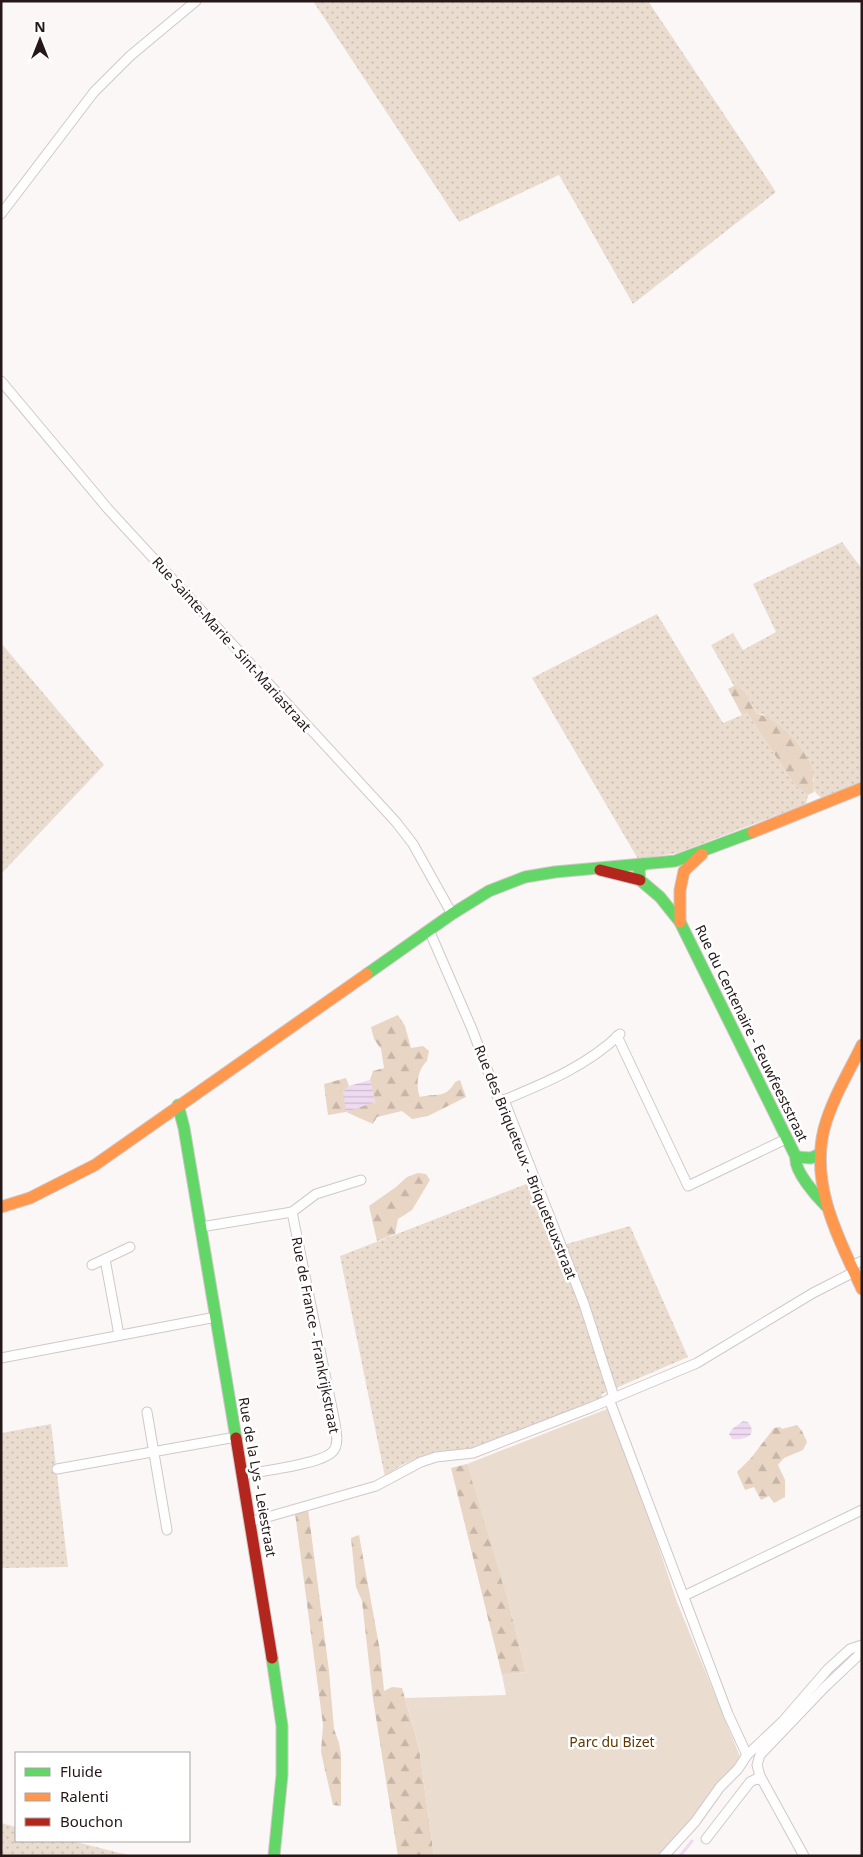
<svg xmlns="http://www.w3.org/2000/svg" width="863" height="1857" viewBox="0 0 863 1857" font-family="'Noto Sans',sans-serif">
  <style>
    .grass { fill: url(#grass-dots) }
    .forest { fill: url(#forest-firs) }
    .park { fill: #eaddd0 }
    .water { fill: url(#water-rules) }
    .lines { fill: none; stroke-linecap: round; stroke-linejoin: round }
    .stream { stroke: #eedaf1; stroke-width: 3 }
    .street-casing { stroke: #d1c8c8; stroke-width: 11 }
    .fast-casing { stroke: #d1c8c8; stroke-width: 13 }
    .slow-casing { stroke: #d1c8c8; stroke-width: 13 }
    .jam-casing { stroke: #d1c8c8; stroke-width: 13 }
    .street { stroke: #fefefe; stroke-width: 9 }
    .fast { stroke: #63d668; stroke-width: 11 }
    .slow { stroke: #ff974d; stroke-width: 11 }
    .jam { stroke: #b3261e; stroke-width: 11 }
    .labels { text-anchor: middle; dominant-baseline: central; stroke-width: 5; stroke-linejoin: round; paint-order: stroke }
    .street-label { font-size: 14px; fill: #261819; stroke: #fff }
    .park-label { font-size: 14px; fill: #5f3800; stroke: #fff }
  </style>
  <defs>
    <pattern id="grass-dots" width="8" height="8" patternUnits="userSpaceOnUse" patternTransform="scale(1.25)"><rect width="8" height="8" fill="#eaddd0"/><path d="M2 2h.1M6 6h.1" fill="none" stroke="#c9bdb2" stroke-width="1.8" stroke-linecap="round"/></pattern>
    <pattern id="forest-firs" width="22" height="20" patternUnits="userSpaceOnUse" patternTransform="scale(1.25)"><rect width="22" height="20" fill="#e8d5c4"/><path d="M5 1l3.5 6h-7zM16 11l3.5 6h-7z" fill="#c7b6a8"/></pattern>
    <pattern id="water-rules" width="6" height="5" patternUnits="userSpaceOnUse" patternTransform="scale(1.25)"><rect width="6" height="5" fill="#eedaf1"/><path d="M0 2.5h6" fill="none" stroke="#ccbace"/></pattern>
  </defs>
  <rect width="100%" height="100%" fill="#fbf7f7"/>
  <!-- grass -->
  <g class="grass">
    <polygon points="313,1 648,1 776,192 633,304 559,175 459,222"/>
    <path d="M 842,542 L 862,569 L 862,783 L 823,799 C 815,793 811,789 814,779 L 763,714 L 756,713 L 745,692 L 739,686 L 734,686 L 711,645 L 733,633 L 743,650 L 776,632 L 753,584 Z"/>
    <polygon points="657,614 723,723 747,713 794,784 808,795 806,804 678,853 638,859 532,678"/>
    <polygon points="1,643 104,765 1,874"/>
    <polygon points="529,1183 556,1247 630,1226 688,1357 602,1394 602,1399 472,1449 433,1453 420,1457 400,1466 385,1477 340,1256"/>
    <polygon points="51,1424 68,1567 1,1568 1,1433"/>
    <polygon points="1,1823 16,1827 16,1841 72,1841 132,1856 1,1856"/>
  </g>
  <!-- forest -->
  <g class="forest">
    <path d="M 734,686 L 739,686 L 745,692 L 756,713 C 778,719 805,747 812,769 C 814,778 812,784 814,792 L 808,795 L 794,784 L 747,713 L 742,715 L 728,689 Z"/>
    <path d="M 398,1015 L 405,1026 L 411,1048 L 423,1046 L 429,1051 L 427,1061 C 418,1069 415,1086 420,1097 C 436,1093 446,1099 455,1082 L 460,1080 L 466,1097 L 428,1116 L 412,1119 L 402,1111 L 377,1117 L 373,1124 L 346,1112 L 328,1115 L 324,1084 L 346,1078 L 349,1086 L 343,1092 L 375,1103 L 370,1080 L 373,1071 L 384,1068 L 381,1049 L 374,1039 L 371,1027 Z"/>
    <polygon points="418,1173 426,1174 430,1180 412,1210 398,1219 395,1234 377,1241 369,1206 396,1187 407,1177"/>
    <polygon points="797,1425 802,1431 807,1442 803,1450 784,1458 778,1465 785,1480 785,1497 774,1503 769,1496 761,1500 754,1487 745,1490 737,1472 751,1458 774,1428 780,1427 782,1429"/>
    <polygon points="467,1464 477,1485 495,1549 526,1672 502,1675 451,1468"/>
    <polygon points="308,1509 329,1671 334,1729 339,1743 341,1755 341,1806 333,1805 321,1752 323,1725 295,1513"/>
    <polygon points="359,1535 380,1651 384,1691 392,1687 402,1688 419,1748 434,1856 398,1856 373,1699 362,1601 356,1587 351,1538"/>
  </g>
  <!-- park -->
  <polygon class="park" points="612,1407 677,1602 741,1759 686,1826 658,1856 434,1856 419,1748 405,1698 506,1695 502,1675 526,1672 509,1605 467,1464"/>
  <!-- water -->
  <g class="water">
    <polygon points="370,1080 375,1102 346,1112 343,1092 349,1086"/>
    <path d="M 743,1421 L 748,1422 C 759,1437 743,1440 732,1439 L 729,1434 L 732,1429 Z"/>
  </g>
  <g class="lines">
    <!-- stream -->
    <polyline class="stream" points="680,1856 692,1841"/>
    <!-- street casing -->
    <g class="street-casing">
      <g id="street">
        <polyline points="1,214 94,92 130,56 196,1"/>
        <polyline points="1,381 108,509 396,822 413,844 452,914"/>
        <polyline points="429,930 472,1029 498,1098 504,1100 584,1304 614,1397"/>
        <polyline points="617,1036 688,1186 786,1139"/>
        <path d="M 504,1100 C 545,1083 587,1066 620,1034"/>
        <polyline points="201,1227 292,1212"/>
        <polyline points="105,1259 119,1335"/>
        <polyline points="92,1265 130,1247"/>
        <polyline points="851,1266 862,1261"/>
        <polyline points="1,1358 216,1317"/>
        <polyline points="609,1399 728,1714 747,1755"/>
        <polyline points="147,1412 167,1530"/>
        <polyline points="57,1469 236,1437"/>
        <path d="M 242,1475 C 261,1471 326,1464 334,1450 C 339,1442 336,1432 335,1423 L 292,1212 L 316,1194 L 361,1180"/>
        <polyline points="250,1522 376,1486 421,1462 436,1457 473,1453 592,1407 697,1363 813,1293 854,1272"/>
        <polyline points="684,1596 862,1510"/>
        <polyline points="706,1839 750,1782 756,1779 762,1780"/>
        <polyline points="664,1856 695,1822 720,1787 738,1769 747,1755 783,1721 828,1669 850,1649 862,1645"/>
        <polyline points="804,1856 760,1776 757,1765 760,1755 825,1687 862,1652"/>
      </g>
    </g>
    <!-- fast casing -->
    <g class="fast-casing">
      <g id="fast">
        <path d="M 643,864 L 639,870 L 640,880 L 660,897 L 680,922 L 796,1157 C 793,1170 817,1197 826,1206"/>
        <polyline points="367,974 452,914 489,891 525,877 555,872 675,861 753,832"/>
        <polyline points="178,1105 184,1128 236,1438"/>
        <polyline points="796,1157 811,1158 820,1154"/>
        <polyline points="272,1658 282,1726 282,1775 274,1856"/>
      </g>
    </g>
    <!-- slow casing -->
    <g class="slow-casing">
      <g id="slow">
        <polyline points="753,832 862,788"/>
        <polyline points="680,922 680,890 684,871 702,854"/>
        <path d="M 862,1045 C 849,1072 832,1099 824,1129 C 810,1186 839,1239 862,1289"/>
        <polyline points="1,1207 30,1198 95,1165 367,974"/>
      </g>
    </g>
    <!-- jam casing -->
    <g class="jam-casing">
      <g id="jam">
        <polyline points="600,870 640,880"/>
        <polyline points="236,1438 272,1658"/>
      </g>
    </g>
    <!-- street -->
    <use href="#street" class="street"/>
    <!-- fast -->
    <use href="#fast" class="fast"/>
    <!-- slow -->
    <use href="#slow" class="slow"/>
    <!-- jam -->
    <use href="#jam" class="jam"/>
  </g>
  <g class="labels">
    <!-- street labels -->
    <g class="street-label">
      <text transform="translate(232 644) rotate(48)">Rue Sainte-Marie - Sint-Mariastraat</text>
      <text transform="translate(752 1033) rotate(64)">Rue du Centenaire - Eeuwfeeststraat</text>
      <text transform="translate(526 1162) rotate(68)">Rue des Briqueteux - Briqueteuxstraat</text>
      <text transform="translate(316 1335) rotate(79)">Rue de France - Frankrijkstraat</text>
      <text transform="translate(258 1477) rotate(80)">Rue de la Lys - Leiestraat</text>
    </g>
    <!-- park labels -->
    <g class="park-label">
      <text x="612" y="1741">Parc du Bizet</text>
    </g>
  </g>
  <!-- border -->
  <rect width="863" height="1857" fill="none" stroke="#261819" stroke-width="5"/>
  <!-- legend -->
  <rect x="15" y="1752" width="175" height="90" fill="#ffffff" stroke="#a8a3a3"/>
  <rect x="25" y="1768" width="25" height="8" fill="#63d668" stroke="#a8a3a3"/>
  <text x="60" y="1777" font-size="15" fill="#261819">Fluide</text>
  <rect x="25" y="1793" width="25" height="8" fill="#ff974d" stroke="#a8a3a3"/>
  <text x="60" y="1802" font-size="15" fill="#261819">Ralenti</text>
  <rect x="25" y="1818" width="25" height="8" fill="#b3261e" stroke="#a8a3a3"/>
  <text x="60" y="1827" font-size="15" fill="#261819">Bouchon</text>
  <!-- north arrow -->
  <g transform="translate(40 40)" stroke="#ffffff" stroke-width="4" paint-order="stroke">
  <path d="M0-4L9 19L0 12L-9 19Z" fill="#261819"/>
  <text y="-8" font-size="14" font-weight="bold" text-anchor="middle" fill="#261819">N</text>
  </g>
</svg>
